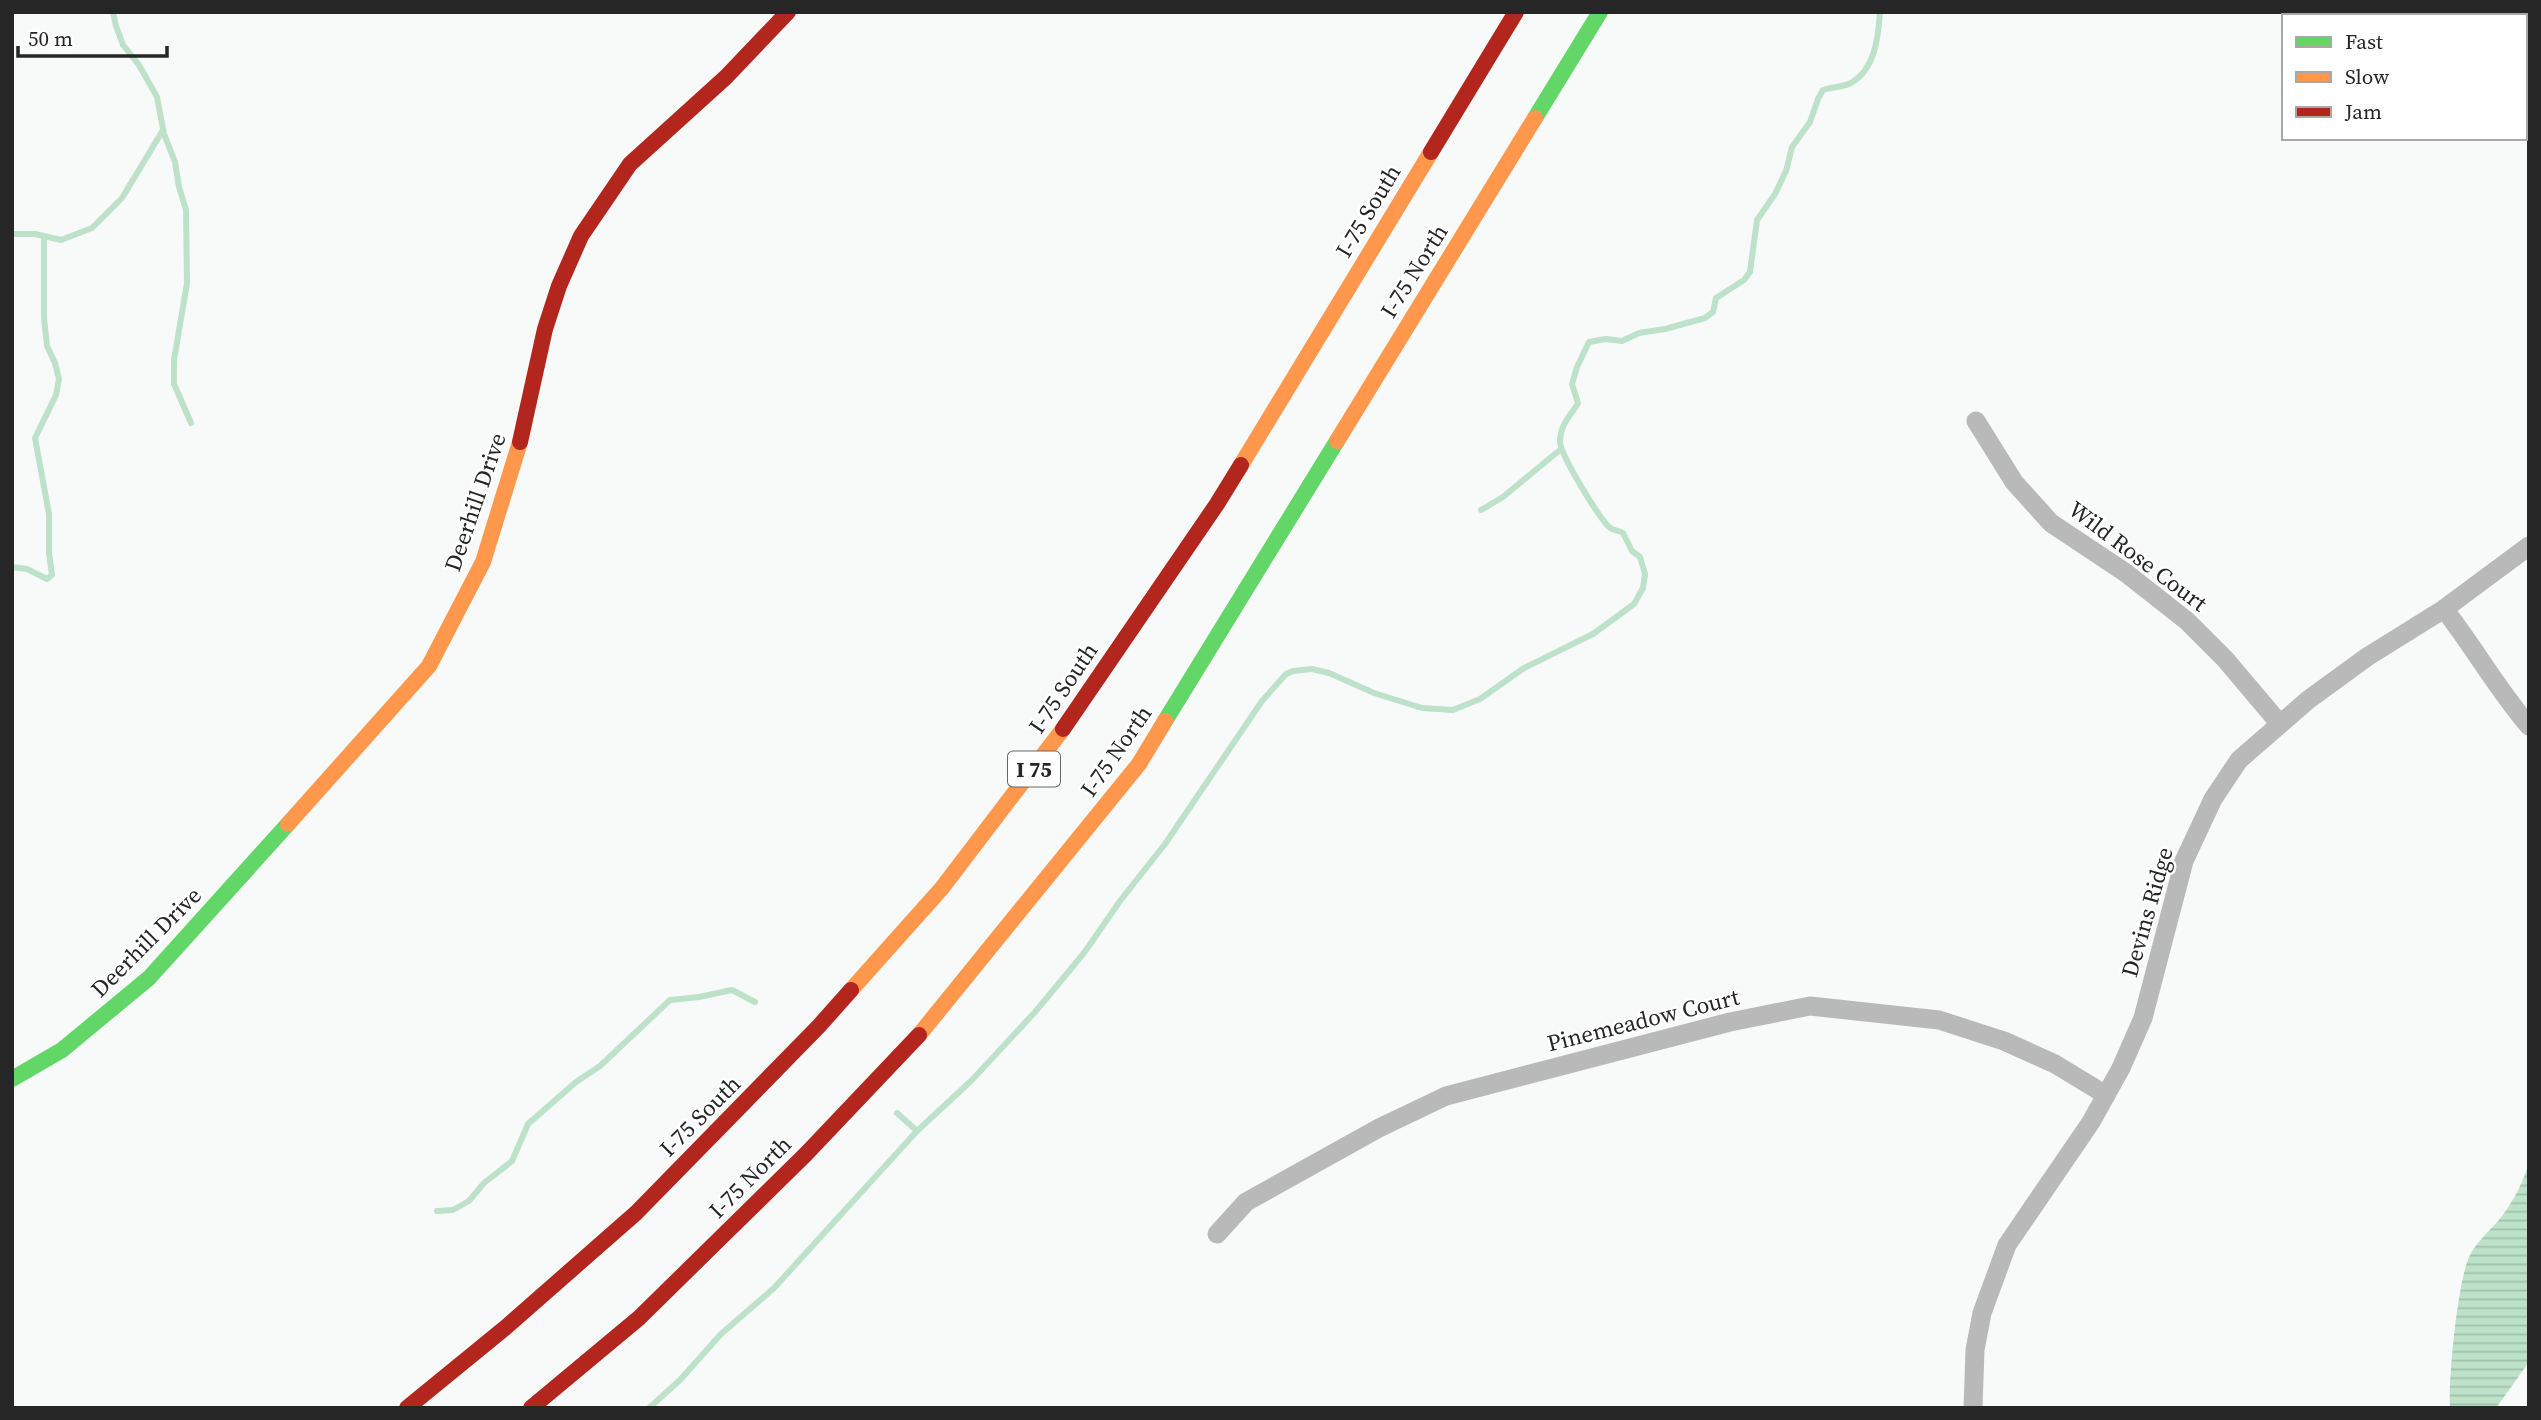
<svg xmlns="http://www.w3.org/2000/svg" width="2541" height="1420" viewBox="0 0 2541 1420" font-family="'Source Serif 4',serif">
  <style>
    .water { fill: url(#water-rules) }
    .lines { fill: none; stroke-linecap: round; stroke-linejoin: round }
    .stream { stroke: #bde1c9; stroke-width: 6 }
    .street { stroke: #b9b9b9; stroke-width: 19 }
    .fast { stroke: #63d668; stroke-width: 16 }
    .slow { stroke: #ff974d; stroke-width: 16 }
    .jam { stroke: #b3261e; stroke-width: 16 }
    .labels { text-anchor: middle; dominant-baseline: central; stroke-width: 5; stroke-linejoin: round; paint-order: stroke }
    .shield { fill: #fff; stroke: #666766; stroke-width: 2 }
    .shield-label { font-size: 21px; font-weight: bold; fill: #252625 }
    .street-label { font-size: 23px; fill: #252625; stroke: #fff }
  </style>
  <defs>
    <pattern id="water-rules" width="6" height="5" patternUnits="userSpaceOnUse" patternTransform="scale(1.75)"><rect width="6" height="5" fill="#bde1c9"/><path d="M0 2.5h6" fill="none" stroke="#a2c1ac"/></pattern>
  </defs>
  <rect width="100%" height="100%" fill="#f7faf8"/>
  <!-- water -->
  <path class="water" d="M 2529,1163 L 2529,1362 L 2496,1408 L 2450,1408 C 2448,1381 2458,1274 2471,1253 C 2480,1238 2492,1229 2502,1216 C 2514,1200 2523,1182 2529,1163 Z"/>
  <g class="lines">
    <!-- stream -->
    <g class="stream">
      <polyline points="113,12 116,26 123,45 139,65 157,97 164,134 175,162 179,187 186,210 187,283 174,360 174,384 191,423"/>
      <polyline points="12,234 35,234 61,240 92,228 122,198 163,130"/>
      <polyline points="1481,510 1503,497 1561,449"/>
      <polyline points="12,567 27,569 47,579 52,575 49,553 49,514 35,438 56,395 59,379 55,363 47,346 44,318 44,236"/>
      <polyline points="897,1113 917,1131"/>
      <polyline points="437,1211 453,1210 469,1201 484,1183 512,1161 528,1124 576,1082 600,1066 670,1000 699,997 732,990 755,1002"/>
      <path d="M 649,1408 L 680,1380 L 721,1334 L 774,1288 L 917,1131 L 972,1080 L 1035,1012 L 1084,953 L 1120,901 L 1165,844 L 1262,701 L 1286,674 L 1293,671 L 1312,669 L 1329,673 L 1374,693 L 1422,708 L 1453,710 L 1480,699 L 1524,668 L 1593,634 L 1634,604 L 1643,588 L 1645,574 L 1640,557 L 1632,551 L 1623,533 C 1618,530 1613,531 1609,527 C 1598,516 1561,456 1560,442 C 1560,424 1570,417 1578,403 L 1572,384 L 1577,367 L 1589,342 L 1606,339 L 1622,341 L 1639,333 L 1665,329 L 1705,318 L 1713,312 L 1716,298 L 1744,280 L 1750,272 L 1757,220 L 1775,194 L 1786,171 L 1792,147 L 1810,122 L 1818,99 L 1823,90 C 1832,87 1843,87 1851,83 C 1875,69 1878,39 1880,12"/>
    </g>
    <!-- street -->
    <g class="street">
      <polyline points="1976,421 2014,482 2051,523 2126,573 2187,621 2225,659 2280,724"/>
      <path d="M 2444,609 C 2474,647 2497,689 2529,726"/>
      <polyline points="1217,1234 1246,1202 1379,1128 1446,1096 1730,1022 1810,1006 1939,1020 2004,1041 2055,1064 2106,1095"/>
      <polyline points="1973,1408 1975,1350 1982,1313 2007,1245 2091,1122 2121,1068 2143,1018 2184,861 2213,799 2239,760 2308,700 2367,657 2444,609 2529,546"/>
    </g>
    <!-- fast -->
    <g class="fast">
      <polyline points="1535,118 1600,12"/>
      <polyline points="1165,721 1337,441"/>
      <polyline points="12,1079 62,1050 149,978 288,824"/>
    </g>
    <!-- slow -->
    <g class="slow">
      <polyline points="1337,441 1535,118"/>
      <polyline points="1241,465 1431,152"/>
      <polyline points="288,824 429,666 483,562 520,442"/>
      <polyline points="851,990 942,888 1063,729"/>
      <polyline points="919,1035 1139,764 1165,721"/>
    </g>
    <!-- jam -->
    <g class="jam">
      <polyline points="1431,152 1516,12"/>
      <polyline points="520,442 545,329 559,286 581,236 630,164 726,77 788,12"/>
      <polyline points="1063,729 1217,504 1241,465"/>
      <polyline points="407,1408 505,1328 636,1213 819,1026 851,990"/>
      <polyline points="531,1408 639,1318 806,1154 919,1035"/>
    </g>
  </g>
  <g class="labels">
    <!-- shield labels -->
    <rect class="shield" x="1008" y="751.5" width="52" height="35" rx="5"/>
    <g class="shield-label">
      <text x="1034" y="769">I 75</text>
    </g>
    <!-- street labels -->
    <g class="street-label">
      <text transform="translate(1368 211) rotate(-59)">I-75 South</text>
      <text transform="translate(1414 271) rotate(-58)">I-75 North</text>
      <text transform="translate(475 502) rotate(-71)">Deerhill Drive</text>
      <text transform="translate(2138 556) rotate(37)">Wild Rose Court</text>
      <text transform="translate(1063 688) rotate(-56)">I-75 South</text>
      <text transform="translate(1116 751) rotate(-55)">I-75 North</text>
      <text transform="translate(2147 912) rotate(-74)">Devins Ridge</text>
      <text transform="translate(146 942) rotate(-45)">Deerhill Drive</text>
      <text transform="translate(1643 1020) rotate(-14)">Pinemeadow Court</text>
      <text transform="translate(700 1116) rotate(-45)">I-75 South</text>
      <text transform="translate(750 1177) rotate(-45)">I-75 North</text>
    </g>
  </g>
  <!-- border -->
  <rect width="2541" height="1420" fill="none" stroke="#252625" stroke-width="28"/>
  <!-- legend -->
  <rect x="2282" y="14" width="245" height="126" fill="#ffffff" stroke="#a8a8a8" stroke-width="2"/>
  <rect x="2296" y="37" width="35" height="10" fill="#63d668" stroke="#a8a8a8" stroke-width="2"/>
  <text x="2345" y="49" font-size="21" fill="#252625">Fast</text>
  <rect x="2296" y="72" width="35" height="10" fill="#ff974d" stroke="#a8a8a8" stroke-width="2"/>
  <text x="2345" y="84" font-size="21" fill="#252625">Slow</text>
  <rect x="2296" y="107" width="35" height="10" fill="#b3261e" stroke="#a8a8a8" stroke-width="2"/>
  <text x="2345" y="119" font-size="21" fill="#252625">Jam</text>
  <!-- scale -->
  <path d="M18 46v10h149v-10" fill="none" stroke="#252625" stroke-width="3.5"/>
  <text x="28" y="46" font-size="21" fill="#252625" stroke="#ffffff" stroke-width="5" paint-order="stroke">50 m</text>
</svg>
